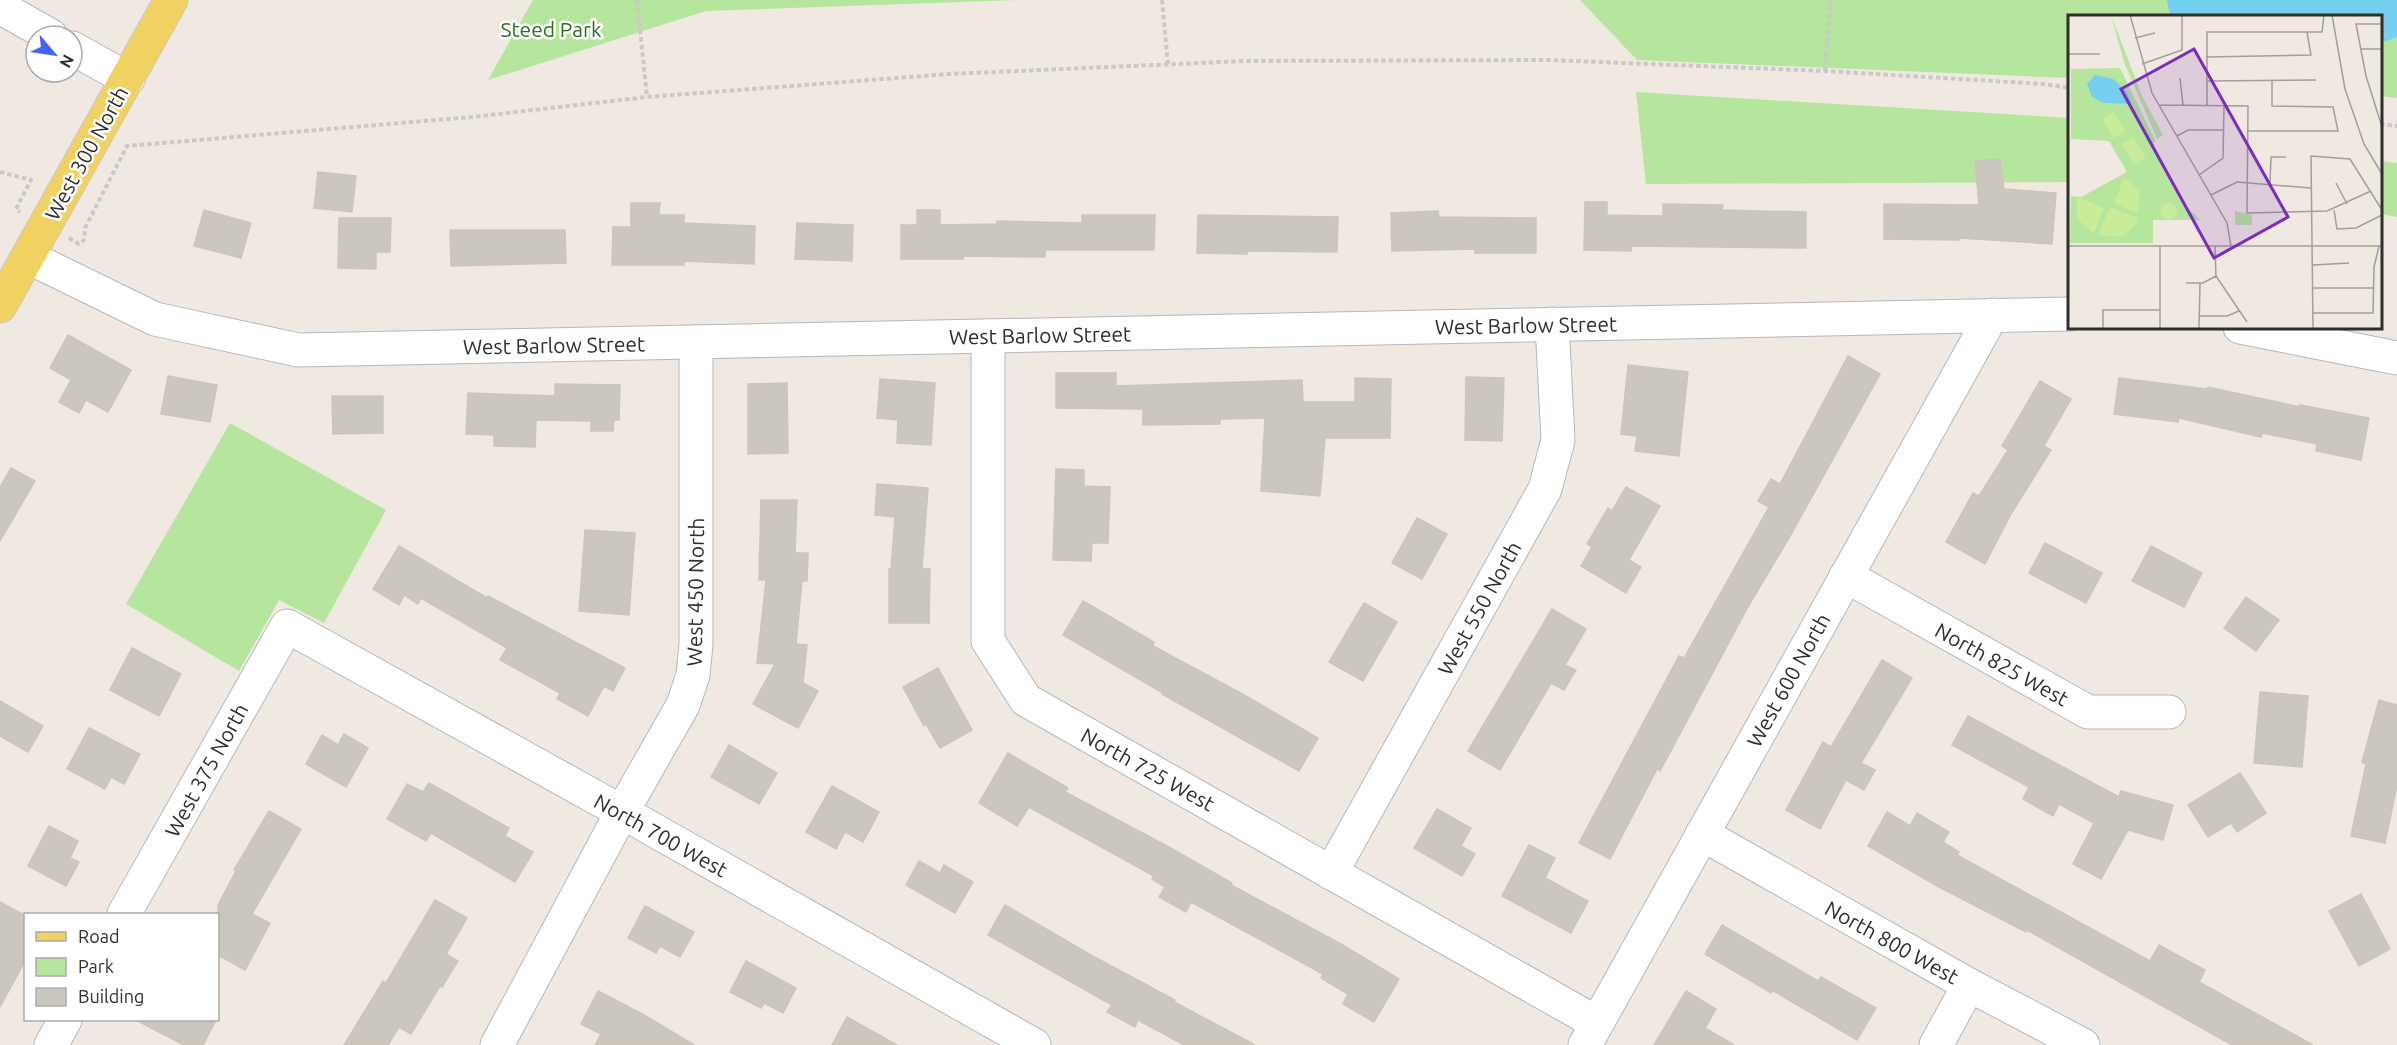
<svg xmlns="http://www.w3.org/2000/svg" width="2397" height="1045" viewBox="0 0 2397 1045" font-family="Ubuntu,sans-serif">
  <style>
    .green { fill: #b6e59e }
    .water { fill: #75cff0 }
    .building { fill: #cbc7bf; stroke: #cbc5ba; stroke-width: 1.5 }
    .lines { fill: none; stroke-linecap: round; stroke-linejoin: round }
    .minor-casing { stroke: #b4b7c1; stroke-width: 35 }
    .major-casing { stroke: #c9c9c9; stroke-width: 35 }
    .path { stroke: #c9c9c9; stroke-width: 4; stroke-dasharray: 4.5 3; stroke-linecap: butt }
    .minor { stroke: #fff; stroke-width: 33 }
    .major { stroke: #f2d163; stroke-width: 33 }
    .labels { text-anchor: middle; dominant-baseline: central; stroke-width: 5; stroke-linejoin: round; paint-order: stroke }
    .park-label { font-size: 21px; fill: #2c6e1b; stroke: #fff }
    .street-label { font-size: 21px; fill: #2e2e2e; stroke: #fff }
    .inset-road { fill: none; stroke: #a29e99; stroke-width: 1.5 }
    .view { fill: #7b2cbf; fill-opacity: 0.15; stroke: #7b2cbf; stroke-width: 3 }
    .inset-edge { fill: none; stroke: #2e2e2e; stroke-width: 3 }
  </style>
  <rect width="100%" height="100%" fill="#efe9e1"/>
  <!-- green -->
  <g class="green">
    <polygon points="533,0 1021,0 706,11 488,80"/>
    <polygon points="1580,0 2397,0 2397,98 2381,96 2380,16 2070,16 2070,78 1637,60"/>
    <polygon points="1636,92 2070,118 2070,182 1646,184"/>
    <polygon points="2380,161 2397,163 2397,217 2381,214"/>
    <polygon points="230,423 386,510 324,623 279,600 239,671 126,604"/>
  </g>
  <!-- water -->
  <polygon class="water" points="2167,0 2397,0 2397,37 2381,43 2380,16 2170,16"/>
  <!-- building -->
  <g class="building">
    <polygon points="2000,159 2004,189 2056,193 2052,244 1959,238 1959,240 1884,239 1884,204 1979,205 1975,161"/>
    <polygon points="318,172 356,176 352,212 314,208"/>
    <polygon points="1585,202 1607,202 1607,215 1663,216 1663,204 1723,205 1722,210 1806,212 1806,248 1631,246 1631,251 1584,250"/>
    <polygon points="631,203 660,203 659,215 684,215 684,223 755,226 754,264 684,261 684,265 612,265 613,227 631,227"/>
    <polygon points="204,210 251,223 241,258 194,246"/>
    <polygon points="917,210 940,210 940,225 997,224 997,221 1082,223 1082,215 1155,215 1154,250 1045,250 1045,257 963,256 963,259 901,259 901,225 917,225"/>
    <polygon points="1438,211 1439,217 1536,218 1536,253 1475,253 1475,249 1392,251 1391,213"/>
    <polygon points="1198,215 1338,217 1337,252 1247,251 1247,254 1197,253"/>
    <polygon points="339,218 391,218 390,252 376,252 376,269 338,268"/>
    <polygon points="797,223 853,225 852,261 795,259"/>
    <polygon points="450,230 565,230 566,263 451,266"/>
    <polygon points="68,335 131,370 108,412 86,400 79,413 59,402 71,380 50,368"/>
    <polygon points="1848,356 1880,374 1789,538 1749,605 1660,771 1657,769 1610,859 1579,843 1679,656 1684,658 1769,507 1758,501 1771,479 1780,484"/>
    <polygon points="1628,365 1688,372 1679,456 1635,451 1637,436 1621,434"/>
    <polygon points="1056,373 1116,373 1116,386 1302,380 1303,402 1355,402 1355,378 1391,379 1390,438 1325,438 1320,496 1261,491 1265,418 1220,419 1220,424 1143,425 1143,409 1056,408"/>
    <polygon points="168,376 217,385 210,422 161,414"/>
    <polygon points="1466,377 1504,378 1502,441 1465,440"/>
    <polygon points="2119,378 2207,389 2208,387 2300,407 2300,405 2369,418 2361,460 2316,451 2317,444 2262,433 2261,437 2179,418 2178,422 2114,414"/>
    <polygon points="880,379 935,383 931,445 897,443 898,420 877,418"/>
    <polygon points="2040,381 2071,399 2044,446 2051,450 2011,514 1985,564 1946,542 1973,493 1979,496 2008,450 2002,446"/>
    <polygon points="787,383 788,453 748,454 748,384"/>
    <polygon points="555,384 620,385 619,420 614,420 613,431 591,431 591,421 536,420 535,447 494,446 494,435 466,434 468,393 555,396"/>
    <polygon points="332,396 383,396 383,433 333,434"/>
    <polygon points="11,468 35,481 0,541 0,487"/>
    <polygon points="1056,469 1084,470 1084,486 1110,487 1108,543 1092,543 1091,561 1053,560"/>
    <polygon points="877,484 928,488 922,569 930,569 929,623 889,623 889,569 891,569 895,517 875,515"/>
    <polygon points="1626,487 1660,506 1629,560 1641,567 1626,593 1581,566 1592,547 1587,544 1608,508 1612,511"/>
    <polygon points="761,500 797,500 795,553 808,553 807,581 802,581 796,644 807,645 803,683 818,691 798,728 753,704 775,664 757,663 766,580 759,580"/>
    <polygon points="1417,518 1447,534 1422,579 1392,563"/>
    <polygon points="585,530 635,533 629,615 579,611"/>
    <polygon points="2045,543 2102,573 2086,603 2029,573"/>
    <polygon points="399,546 487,598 488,596 625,668 613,691 604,686 588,716 557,699 560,693 500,660 507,648 421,598 418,604 404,595 399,605 373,589"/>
    <polygon points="2151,546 2202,573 2184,607 2132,581"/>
    <polygon points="2246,597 2279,620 2256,651 2224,628"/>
    <polygon points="1083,601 1154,642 1153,646 1246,696 1318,738 1299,771 1162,694 1163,693 1063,635"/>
    <polygon points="1364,603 1397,622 1363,681 1329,662"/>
    <polygon points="1552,609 1586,629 1565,665 1576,670 1564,690 1551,683 1500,770 1468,751"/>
    <polygon points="132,648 181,674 159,716 110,690"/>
    <polygon points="1882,660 1912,678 1861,763 1875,770 1864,790 1846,780 1820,829 1786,810 1823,742 1831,747"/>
    <polygon points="938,668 972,730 940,748 926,724 924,726 903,687"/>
    <polygon points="2260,692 2308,696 2302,767 2254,763"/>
    <polygon points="2379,700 2397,705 2397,785 2385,843 2351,836 2366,764 2362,762"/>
    <polygon points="0,701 43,726 28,752 0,736"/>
    <polygon points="1968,716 2119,797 2121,791 2173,805 2163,840 2128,830 2101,879 2073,864 2094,823 2059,804 2053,816 2023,799 2029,787 1952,745"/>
    <polygon points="89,728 140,754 124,784 111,777 105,789 67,769"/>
    <polygon points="344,734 368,748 346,787 306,764 322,735 338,745"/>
    <polygon points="729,745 777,773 759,804 711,777"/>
    <polygon points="1008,753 1068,788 1065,792 1167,846 1232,883 1231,885 1341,944 1399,979 1374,1022 1343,1004 1348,994 1321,978 1323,974 1191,902 1186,912 1159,897 1165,887 1152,879 1154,876 1029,807 1017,826 979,803"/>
    <polygon points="2240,773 2266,813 2237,832 2231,823 2208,837 2188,805"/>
    <polygon points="429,783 509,828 505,836 533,852 515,882 431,833 426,841 387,819 407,784 423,792"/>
    <polygon points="832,786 879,812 863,842 845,832 836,849 806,832"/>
    <polygon points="1437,809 1471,828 1461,846 1475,854 1462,876 1414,848"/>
    <polygon points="269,811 301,829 252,914 270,923 245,970 218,955 218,905 236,871 234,870"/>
    <polygon points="1887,812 1910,826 1917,813 1949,832 1943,842 1959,852 1957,855 2150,961 2159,945 2205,970 2199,982 2313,1045 2232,1045 2027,930 2026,932 1939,887 1868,846"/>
    <polygon points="49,826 78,841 70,858 79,862 66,886 28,866"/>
    <polygon points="1529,845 1555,858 1545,878 1588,901 1571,933 1502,896"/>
    <polygon points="919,861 940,873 944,865 973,882 955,913 906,885"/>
    <polygon points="2361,894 2390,949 2359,966 2329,911"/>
    <polygon points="435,900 467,918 446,954 458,961 442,987 440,986 411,1034 399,1027 388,1045 344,1045 383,981 386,983"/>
    <polygon points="0,902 26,916 26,959 0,1007"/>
    <polygon points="1005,905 1089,954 1175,1000 1174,1002 1255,1045 1184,1045 1138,1020 1135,1027 1107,1012 1112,1005 988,935"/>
    <polygon points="645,906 694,932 680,957 660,946 656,953 628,938"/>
    <polygon points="1722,925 1818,981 1821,977 1876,1008 1857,1040 1772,990 1771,993 1705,954"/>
    <polygon points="746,961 796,988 783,1013 764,1003 761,1008 730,992"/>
    <polygon points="598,991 646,1016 694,1045 595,1045 601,1034 581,1024"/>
    <polygon points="1686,991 1716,1009 1705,1028 1734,1045 1654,1045"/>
    <polygon points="847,1017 897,1045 832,1045"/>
    <polygon points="136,1020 216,1020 203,1045 184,1045"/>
  </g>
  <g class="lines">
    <!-- minor casing -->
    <g class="minor-casing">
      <g id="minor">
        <polyline points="0,7 51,36"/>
        <polyline points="72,48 128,79"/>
        <polyline points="28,257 155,319 298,350 2070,314"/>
        <polyline points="2240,327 2397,358"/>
        <polyline points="988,336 988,641 1026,700 1597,1023"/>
        <polyline points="1846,576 2088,712 2169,712"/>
        <polyline points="1702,834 1969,985 2083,1045"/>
        <polyline points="1331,873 1545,489 1558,440 1552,324"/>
        <polyline points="124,914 287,626 622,812 1034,1045"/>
        <polyline points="51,1045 65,1020"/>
        <polyline points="497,1045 622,812 683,705 693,675 696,644 696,342"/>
        <polyline points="1585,1045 1992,315"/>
        <polyline points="1936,1045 1969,985"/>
      </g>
    </g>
    <!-- major casing -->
    <g class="major-casing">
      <polyline id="major" points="0,306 171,0"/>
    </g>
    <!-- path -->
    <g class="path">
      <polyline points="637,0 647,97"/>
      <polyline points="1162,0 1168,64"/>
      <polyline points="1825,71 1831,0"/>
      <polyline points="2380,124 2397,126"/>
      <polyline points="0,172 31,180 16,209 20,212"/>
      <polyline points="69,238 79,244 84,240 85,228 127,146 472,117 647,97 949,74 1245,61 1549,60 1825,71 2043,84 2070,88"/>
    </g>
    <!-- minor -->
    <use href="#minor" class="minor"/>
    <!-- major -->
    <use href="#major" class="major"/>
  </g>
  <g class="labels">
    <!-- park labels -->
    <g class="park-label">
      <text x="551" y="29">Steed Park</text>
    </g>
    <!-- street labels -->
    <g class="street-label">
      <text transform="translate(86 153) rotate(-61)">West 300 North</text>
      <text transform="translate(1526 325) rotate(-1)">West Barlow Street</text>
      <text transform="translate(1040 335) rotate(-1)">West Barlow Street</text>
      <text transform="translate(554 345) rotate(-1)">West Barlow Street</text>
      <text transform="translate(695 592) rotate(-89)">West 450 North</text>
      <text transform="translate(1479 608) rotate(-61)">West 550 North</text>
      <text transform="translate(2002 664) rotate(29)">North 825 West</text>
      <text transform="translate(1788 680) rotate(-61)">West 600 North</text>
      <text transform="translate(1148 769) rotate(29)">North 725 West</text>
      <text transform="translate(206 770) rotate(-61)">West 375 North</text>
      <text transform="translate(661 835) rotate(29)">North 700 West</text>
      <text transform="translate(1892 942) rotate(29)">North 800 West</text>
    </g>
  </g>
  <!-- overview -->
  <g transform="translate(2068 15)">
    <rect width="314" height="314" fill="#efe9e1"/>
    <path d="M 43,0 L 74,81 L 95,120 L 89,124 L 56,47 ZM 52,53 L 87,125 L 84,134 L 119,193 L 133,205 L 85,205 L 85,228 L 2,228 L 3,181 L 13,182 L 59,157 L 41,126 L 3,124 L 3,54 ZM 167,196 L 184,200 L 184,210 L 167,210 Z" fill="#b6e59e"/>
    <path d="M 46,97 L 58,116 L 45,123 L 34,103 ZM 66,123 L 78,142 L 66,149 L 54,129 ZM 56,162 L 72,175 L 70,199 L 46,188 ZM 9,182 L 36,193 L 26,218 L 9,204 ZM93 196a8 8 0 1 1 16 0a8 8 0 1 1-16 0ZM 42,192 L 70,203 L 66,212 L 53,222 L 30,220 Z" fill="#c9ec9a"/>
    <path d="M 27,60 L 45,64 L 58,76 L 64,89 L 36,88 L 24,82 L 19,69 Z" fill="#75cff0"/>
    <path class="inset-road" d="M 62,0 L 84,78 L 159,208 L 163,231M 264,0 L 277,74 L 296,129 L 314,159M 314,9 L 288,9 L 298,61 L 314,112M 67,23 L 87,18M 292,34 L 314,34M 0,39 L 32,39M 138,42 L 243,40 L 239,17M 74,49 L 114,35 L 114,0M 112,63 L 115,90M 139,66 L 248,65M 91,90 L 180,91 L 179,198 L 259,196 L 303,176M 139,90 L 139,17 L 254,17 L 256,0M 179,116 L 270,116 L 265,92 L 204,91 L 204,66M 109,121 L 120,115 L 156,115M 131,160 L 155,143 L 156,91M 202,167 L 203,142 L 218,142M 268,168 L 279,189M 143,180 L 169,167 L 243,173M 266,195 L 269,214 L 288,213 L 314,200M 0,231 L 0,0M 0,231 L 314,231M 147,231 L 148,261 L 179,307M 245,250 L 281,248M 0,260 L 0,231M 118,268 L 135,268 L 148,261M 245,273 L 305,273M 245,298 L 305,298 L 306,252 L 311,231M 131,301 L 159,301 L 171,296M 35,313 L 35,295 L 92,295M 92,313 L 92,231M 131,313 L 132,268M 245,313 L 243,141 L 282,144 L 314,195"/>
    <path class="view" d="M 126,34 L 220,202 L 146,243 L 53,74 Z"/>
    <rect width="314" height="314" class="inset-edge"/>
  </g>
  <!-- legend -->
  <rect x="24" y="913" width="195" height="108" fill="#ffffff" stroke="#ababab" stroke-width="1.5"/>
  <rect x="36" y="932" width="30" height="9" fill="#f2d163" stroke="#ababab" stroke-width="1.5"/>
  <text x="78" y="943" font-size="18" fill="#2e2e2e">Road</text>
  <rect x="36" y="958" width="30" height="18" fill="#b6e59e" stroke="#ababab" stroke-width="1.5"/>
  <text x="78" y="973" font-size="18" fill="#2e2e2e">Park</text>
  <rect x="36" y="988" width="30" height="18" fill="#cbc7bf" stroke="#ababab" stroke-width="1.5"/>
  <text x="78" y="1003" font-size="18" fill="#2e2e2e">Building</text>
  <!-- north arrow -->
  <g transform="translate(54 54) rotate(119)"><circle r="28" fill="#ffffff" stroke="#ababab" stroke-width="1.5"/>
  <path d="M0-4.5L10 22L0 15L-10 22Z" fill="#4264fb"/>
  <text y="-9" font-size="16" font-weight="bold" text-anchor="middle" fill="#2e2e2e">N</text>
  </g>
</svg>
